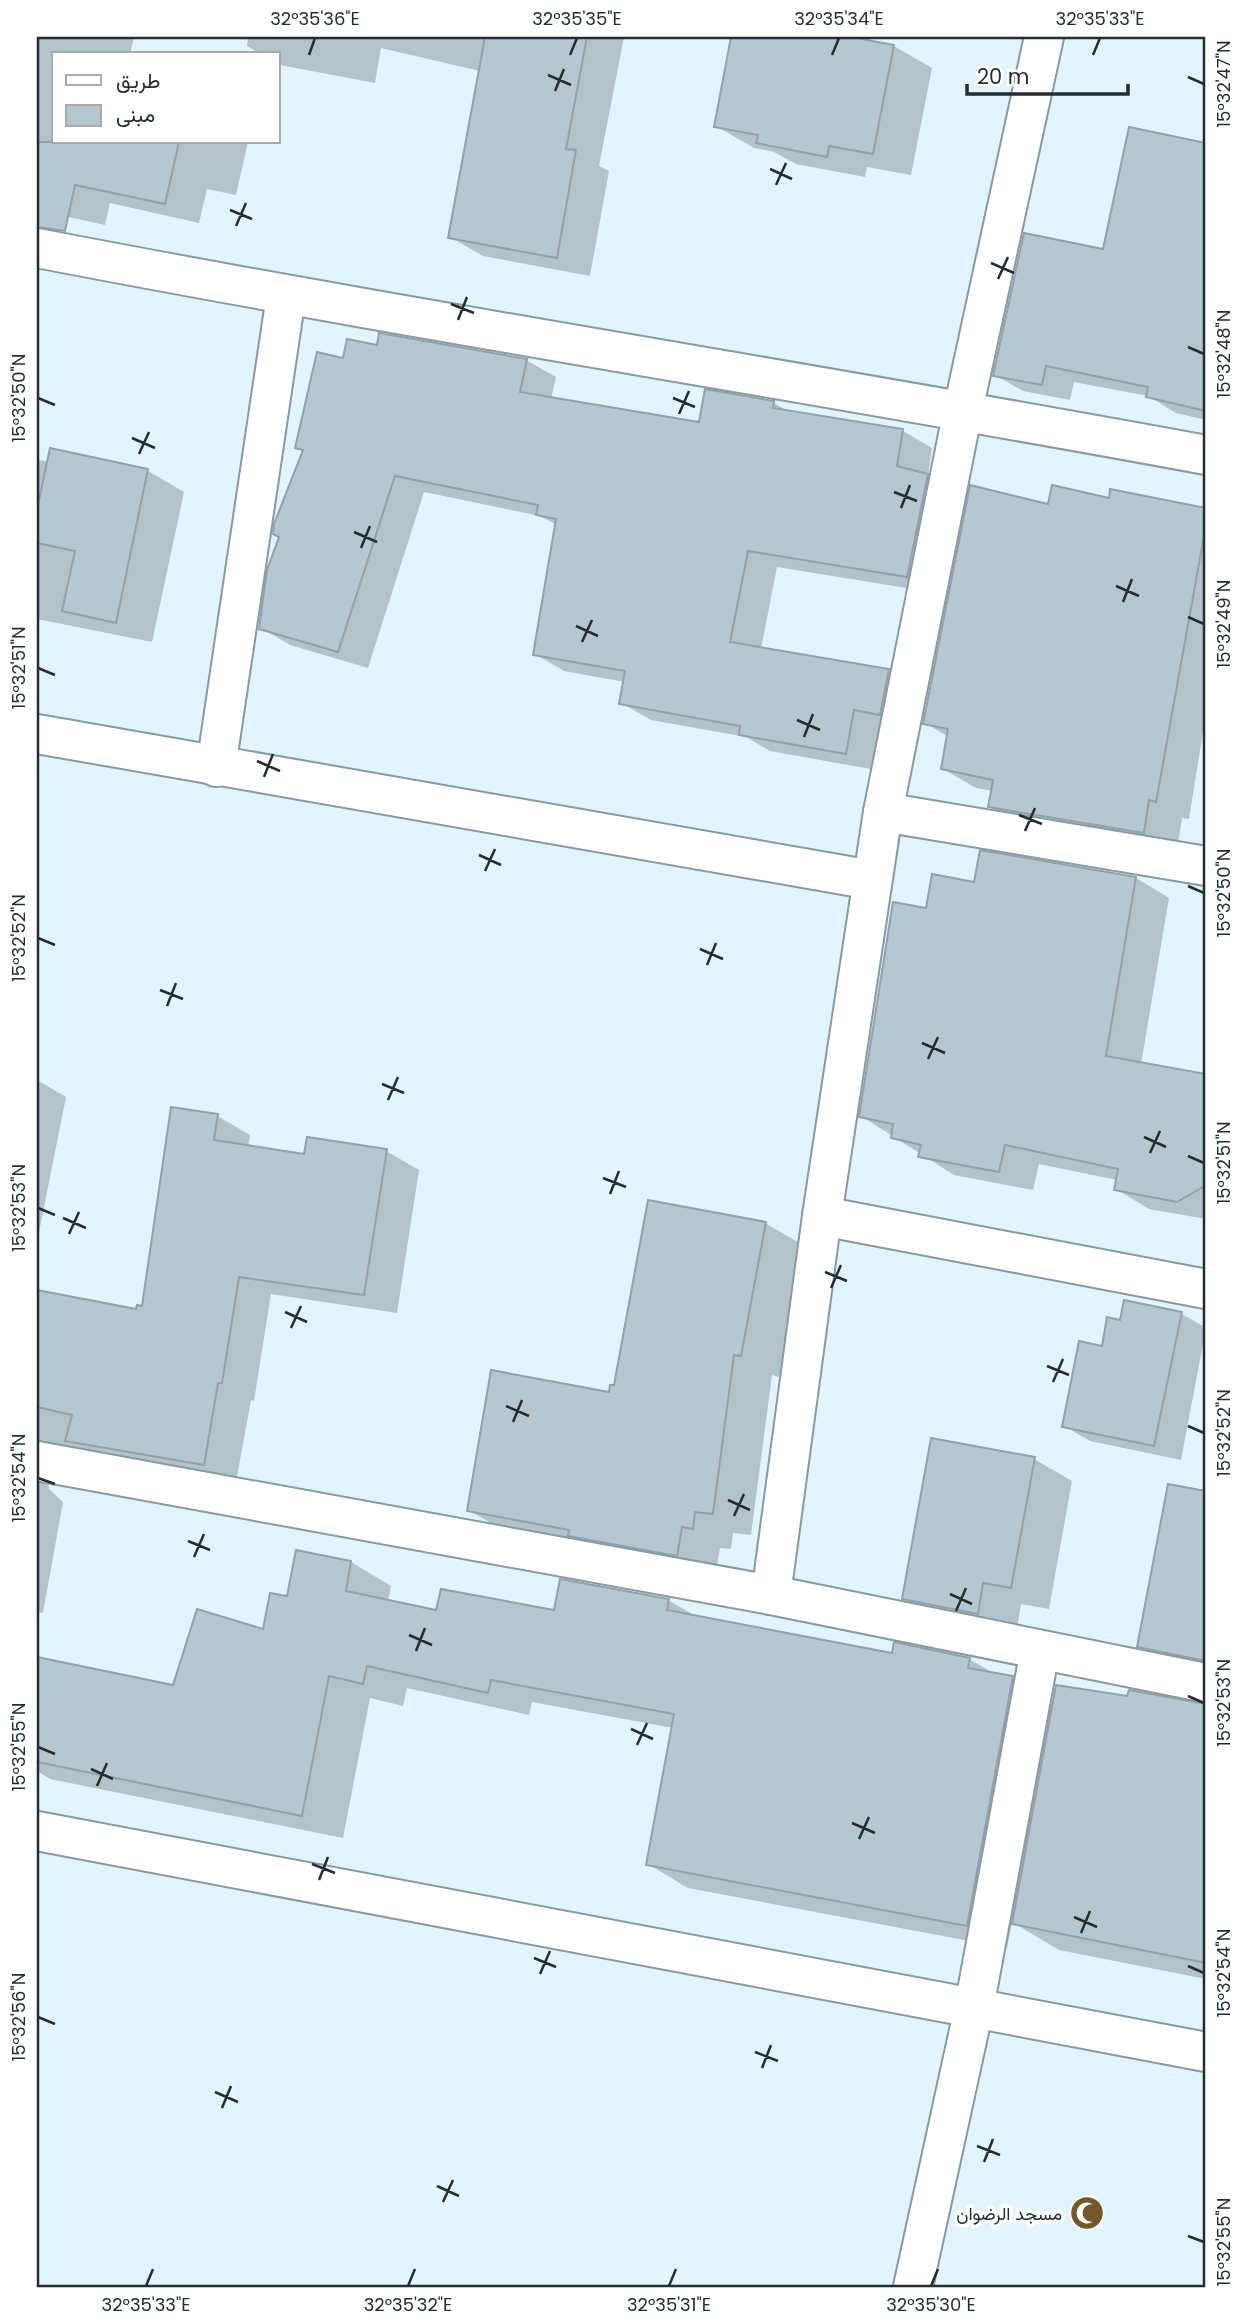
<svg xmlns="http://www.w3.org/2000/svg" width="1243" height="2324" viewBox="0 0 1243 2324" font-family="Poppins,Vazirmatn,sans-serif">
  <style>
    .shadow { fill: #0003 }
    .building { fill: #b6c7d0; stroke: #92a2ab; stroke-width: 2 }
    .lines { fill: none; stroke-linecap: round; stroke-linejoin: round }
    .street-casing { stroke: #8a9aa2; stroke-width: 42 }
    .street { stroke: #fff; stroke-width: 38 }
    .ticks { fill: none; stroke: #262d30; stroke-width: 2.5 }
    .labels { text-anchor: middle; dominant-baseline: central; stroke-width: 7; stroke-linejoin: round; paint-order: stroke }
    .poi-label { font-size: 18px; fill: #262d30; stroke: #fff; text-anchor: end }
    .neatline { fill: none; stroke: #262d30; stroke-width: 2.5 }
    .ticks-label { font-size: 18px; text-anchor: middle; fill: #262d30 }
  </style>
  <rect width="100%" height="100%" fill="#e2f4fd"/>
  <!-- shadow -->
  <g class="shadow">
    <polygon points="37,37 134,37 130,54 54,54 54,142 248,142 236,195 207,189 199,223 110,203 105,225 37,210"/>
    <polygon points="248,37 624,37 599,166 609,171 590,276 483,256 450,237 480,71 381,48 375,83 280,65 278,54 261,54 247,46"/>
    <polygon points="733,37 843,37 894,46 932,68 911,175 867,167 865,177 796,164 774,152 754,148 716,126"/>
    <polygon points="1130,129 1206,145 1206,420 1176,413 1148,396 1074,382 1070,400 1023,391 995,375 1104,251"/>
    <polygon points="378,348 526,360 556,377 551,399 701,424 774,403 791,413 903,431 932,448 928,476 957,493 937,593 777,567 761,649 888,671 918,688 876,770 770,751 746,737 651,720 621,703 625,682 564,671 535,654 557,525 540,516 424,492 368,668 290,645 261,628 304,451 297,447 344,360"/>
    <polygon points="37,460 148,471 184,492 152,642 37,619"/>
    <polygon points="1112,491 1206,510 1206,713 1189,819 1182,818 1177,851 1023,826 990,807 993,791 976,788 943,769 949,737 925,723 1049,506 1110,501"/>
    <polygon points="1136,878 1169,898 1141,1064 1206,1076 1206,1219 1149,1209 1116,1189 1117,1180 1039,1164 1033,1190 954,1175 861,1116 927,910 975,884"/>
    <polygon points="37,1080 66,1097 37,1242"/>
    <polygon points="217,1116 250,1135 248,1147 306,1156 386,1151 419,1170 397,1313 271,1294 254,1401 251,1400 236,1482 47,1477 49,1489 63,1502 43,1613 37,1612 37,1291 138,1311 143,1308"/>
    <polygon points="765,1223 803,1245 779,1377 772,1375 751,1535 733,1533 731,1549 720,1548 715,1576 507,1532 468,1510 610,1394"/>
    <polygon points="1125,1302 1182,1314 1206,1328 1181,1460 1090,1441 1064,1426 1122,1322"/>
    <polygon points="1034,1459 1072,1481 1049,1609 1021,1604 1016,1635 942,1620 903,1598"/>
    <polygon points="1169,1486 1206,1492 1206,1671 1168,1663 1139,1646"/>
    <polygon points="297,1552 351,1562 391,1586 388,1602 437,1612 555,1612 668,1600 699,1618 893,1655 969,1659 997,1675 1012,1678 1054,1702 1206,1706 1206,1979 1059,1950 1012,1922 1007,1948 688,1888 648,1864 673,1728 532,1702 529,1715 407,1688 403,1706 370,1698 343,1838 50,1779 37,1771 37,1659 174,1688 264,1631 289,1599"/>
  </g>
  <!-- building -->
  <g class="building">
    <polygon points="485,37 587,37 566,149 576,150 557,258 448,238"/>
    <polygon points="731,37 852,37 894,45 873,154 829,146 827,157 756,143 758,135 714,127"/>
    <polygon points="1129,127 1206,143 1206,411 1146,397 1148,387 1046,366 1042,385 993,376 1024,233 1103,249"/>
    <polygon points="37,142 179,142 165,204 75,185 65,231 37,227"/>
    <polygon points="379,333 527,359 520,392 699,422 705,389 774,401 773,408 903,429 897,466 928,474 907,577 748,551 730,642 889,669 880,715 854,710 846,754 739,735 740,726 619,704 625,671 533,655 556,519 536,515 538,505 395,476 338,652 259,629 267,570 279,537 273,534 274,524 303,450 295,448 317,352 343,358 347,339 377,345"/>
    <polygon points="50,448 148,469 116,623 62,611 75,551 37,543 37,509"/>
    <polygon points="970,485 1048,504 1052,485 1109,498 1110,489 1206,508 1206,525 1156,802 1149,800 1144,833 988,807 993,780 941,769 948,729 923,724"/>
    <polygon points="980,850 1136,877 1106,1056 1206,1074 1206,1185 1177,1202 1114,1190 1118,1169 1005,1145 999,1172 918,1157 921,1145 891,1138 893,1124 859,1117 893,902 926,908 932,874 974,882"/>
    <polygon points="171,1107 218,1114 214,1140 304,1154 307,1137 387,1149 364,1295 239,1277 222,1383 218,1383 204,1465 65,1441 72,1415 37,1407 37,1290 136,1309 137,1305 142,1306"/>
    <polygon points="648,1200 766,1222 741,1356 734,1355 713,1514 695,1512 693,1529 682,1527 677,1556 568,1536 569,1530 467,1511 491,1370 609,1392 610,1385 614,1385"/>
    <polygon points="1124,1300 1182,1312 1154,1446 1062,1427 1079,1341 1102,1346 1107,1317 1120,1320"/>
    <polygon points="931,1438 1035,1457 1011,1588 983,1583 978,1614 902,1599"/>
    <polygon points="1168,1484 1206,1491 1206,1661 1137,1647"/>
    <polygon points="296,1550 351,1561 346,1591 436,1610 441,1589 554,1610 560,1579 669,1599 667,1610 892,1653 894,1642 970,1658 968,1668 1013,1676 967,1926 646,1865 674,1714 491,1680 488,1693 367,1666 363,1684 329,1676 302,1816 37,1762 37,1657 173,1685 197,1609 263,1629 270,1593 287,1596"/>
    <polygon points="1056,1685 1127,1696 1129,1690 1206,1704 1206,1963 1012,1924"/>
  </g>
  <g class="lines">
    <!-- street casing -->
    <g class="street-casing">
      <g id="street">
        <path d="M 37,248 C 426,323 817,383 1206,455"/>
        <polyline points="37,734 872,880"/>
        <polyline points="216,767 286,296"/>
        <polyline points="883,812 1206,866"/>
        <polyline points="822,1216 1206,1289"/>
        <polyline points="37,1461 771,1595 1206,1683"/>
        <polyline points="771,1595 822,1216 883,812 963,410 1044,37"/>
        <polyline points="37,1831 1206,2052"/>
        <polyline points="913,2287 974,2008 1040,1650"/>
      </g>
    </g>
    <!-- street -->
    <use href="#street" class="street"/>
  </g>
  <!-- ticks -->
  <path class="ticks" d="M 309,55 L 315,38M 570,55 L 577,38M 832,55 L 839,38M 1093,55 L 1100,38M 548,75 L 571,85M 1188,77 L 1204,84M 555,91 L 564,69M 770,169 L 792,179M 776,185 L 786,163M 230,210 L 252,219M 236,226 L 246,203M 991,263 L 1014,273M 998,279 L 1008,257M 451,304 L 474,313M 458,320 L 467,297M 1188,347 L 1204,354M 38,398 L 55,405M 673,398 L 695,407M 679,414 L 689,391M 132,438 L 155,448M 139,454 L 149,432M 894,492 L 917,501M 901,508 L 910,485M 354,532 L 377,542M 361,548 L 370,526M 1116,586 L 1139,596M 1123,602 L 1132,579M 1188,617 L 1204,624M 576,626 L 598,636M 582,642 L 592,620M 38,668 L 55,675M 797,720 L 820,730M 804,737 L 813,714M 257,761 L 280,771M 264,777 L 273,754M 1019,815 L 1042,824M 1025,831 L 1035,808M 479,855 L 501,865M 485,871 L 495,849M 1188,886 L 1204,893M 38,938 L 55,945M 700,949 L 723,959M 707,965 L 716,943M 160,990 L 183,999M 167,1006 L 176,983M 922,1043 L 945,1053M 928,1059 L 938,1037M 382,1084 L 404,1093M 388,1100 L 398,1077M 1144,1137 L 1166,1147M 1150,1153 L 1160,1131M 1188,1156 L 1204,1163M 603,1178 L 626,1187M 610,1194 L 619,1171M 38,1208 L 55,1215M 63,1218 L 86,1228M 69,1234 L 79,1212M 825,1272 L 847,1281M 831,1288 L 841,1265M 285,1312 L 307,1322M 291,1328 L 301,1306M 1047,1366 L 1069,1375M 1053,1382 L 1063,1359M 506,1406 L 529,1416M 513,1422 L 522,1400M 1188,1426 L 1204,1433M 38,1478 L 55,1484M 728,1500 L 750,1510M 734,1516 L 744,1494M 188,1541 L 210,1550M 194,1557 L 204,1534M 950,1594 L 972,1604M 956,1611 L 966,1588M 409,1635 L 432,1645M 416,1651 L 425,1628M 1188,1696 L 1204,1703M 631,1729 L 653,1739M 637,1745 L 647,1723M 38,1747 L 55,1754M 91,1769 L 113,1779M 97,1786 L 107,1763M 852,1823 L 875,1833M 859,1839 L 869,1817M 312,1864 L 335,1873M 319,1880 L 328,1857M 1074,1917 L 1097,1927M 1081,1933 L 1090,1911M 534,1958 L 556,1967M 1188,1966 L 1204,1973M 540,1974 L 550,1951M 38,2017 L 55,2024M 755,2052 L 778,2061M 762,2068 L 771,2045M 215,2092 L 238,2102M 222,2108 L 231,2086M 977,2146 L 1000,2155M 984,2162 L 993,2139M 437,2186 L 459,2196M 443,2202 L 453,2180M 1188,2236 L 1204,2242M 146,2286 L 153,2269M 408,2286 L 415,2269M 669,2286 L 676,2269M 931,2286 L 938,2269"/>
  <!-- icons -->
  <defs>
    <g id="mosque-disc" transform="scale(1.75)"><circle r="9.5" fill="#72582a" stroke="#fff"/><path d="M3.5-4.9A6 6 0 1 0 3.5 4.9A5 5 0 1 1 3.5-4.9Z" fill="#fff"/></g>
  </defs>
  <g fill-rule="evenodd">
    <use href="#mosque-disc" x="1087" y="2213"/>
  </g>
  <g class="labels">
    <!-- poi labels -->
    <g class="poi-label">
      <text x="1062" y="2213">مسجد الرضوان</text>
    </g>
  </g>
  <!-- border -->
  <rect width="1243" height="2324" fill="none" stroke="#ffffff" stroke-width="77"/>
  <!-- legend -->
  <rect x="52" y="52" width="228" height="91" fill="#ffffff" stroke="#a8abac" stroke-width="2"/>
  <rect x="66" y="75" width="35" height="10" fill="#ffffff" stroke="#a8abac" stroke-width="2"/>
  <text x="116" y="88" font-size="21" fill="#262d30">طريق</text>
  <rect x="66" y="105" width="35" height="21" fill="#b6c7d0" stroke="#a8abac" stroke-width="2"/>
  <text x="116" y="122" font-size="21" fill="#262d30">مبنى</text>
  <!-- scale -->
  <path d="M967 84v10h161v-10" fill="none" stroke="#262d30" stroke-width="3.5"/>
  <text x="977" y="84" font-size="21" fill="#262d30" stroke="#ffffff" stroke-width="5" paint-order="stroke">20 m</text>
  <rect x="38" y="38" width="1166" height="2248" class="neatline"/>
  <g class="ticks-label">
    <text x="315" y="25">32°35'36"E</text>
    <text x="577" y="25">32°35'35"E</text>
    <text x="839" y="25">32°35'34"E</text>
    <text x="1100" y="25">32°35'33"E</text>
    <text transform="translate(1224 84) rotate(-90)" y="6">15°32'47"N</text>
    <text transform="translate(1224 354) rotate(-90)" y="6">15°32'48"N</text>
    <text transform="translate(19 398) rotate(-90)" y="6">15°32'50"N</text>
    <text transform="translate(1224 624) rotate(-90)" y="6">15°32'49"N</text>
    <text transform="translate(19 668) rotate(-90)" y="6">15°32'51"N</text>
    <text transform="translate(1224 893) rotate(-90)" y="6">15°32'50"N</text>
    <text transform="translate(19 938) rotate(-90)" y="6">15°32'52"N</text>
    <text transform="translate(1224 1163) rotate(-90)" y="6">15°32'51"N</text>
    <text transform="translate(19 1208) rotate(-90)" y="6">15°32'53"N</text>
    <text transform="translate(1224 1433) rotate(-90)" y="6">15°32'52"N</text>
    <text transform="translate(19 1478) rotate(-90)" y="6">15°32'54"N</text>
    <text transform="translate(1224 1703) rotate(-90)" y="6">15°32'53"N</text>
    <text transform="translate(19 1747) rotate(-90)" y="6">15°32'55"N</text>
    <text transform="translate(1224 1973) rotate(-90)" y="6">15°32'54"N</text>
    <text transform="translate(19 2017) rotate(-90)" y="6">15°32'56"N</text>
    <text transform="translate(1224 2242) rotate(-90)" y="6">15°32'55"N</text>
    <text x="146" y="2311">32°35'33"E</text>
    <text x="408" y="2311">32°35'32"E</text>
    <text x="669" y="2311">32°35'31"E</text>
    <text x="931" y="2311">32°35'30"E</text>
  </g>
</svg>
